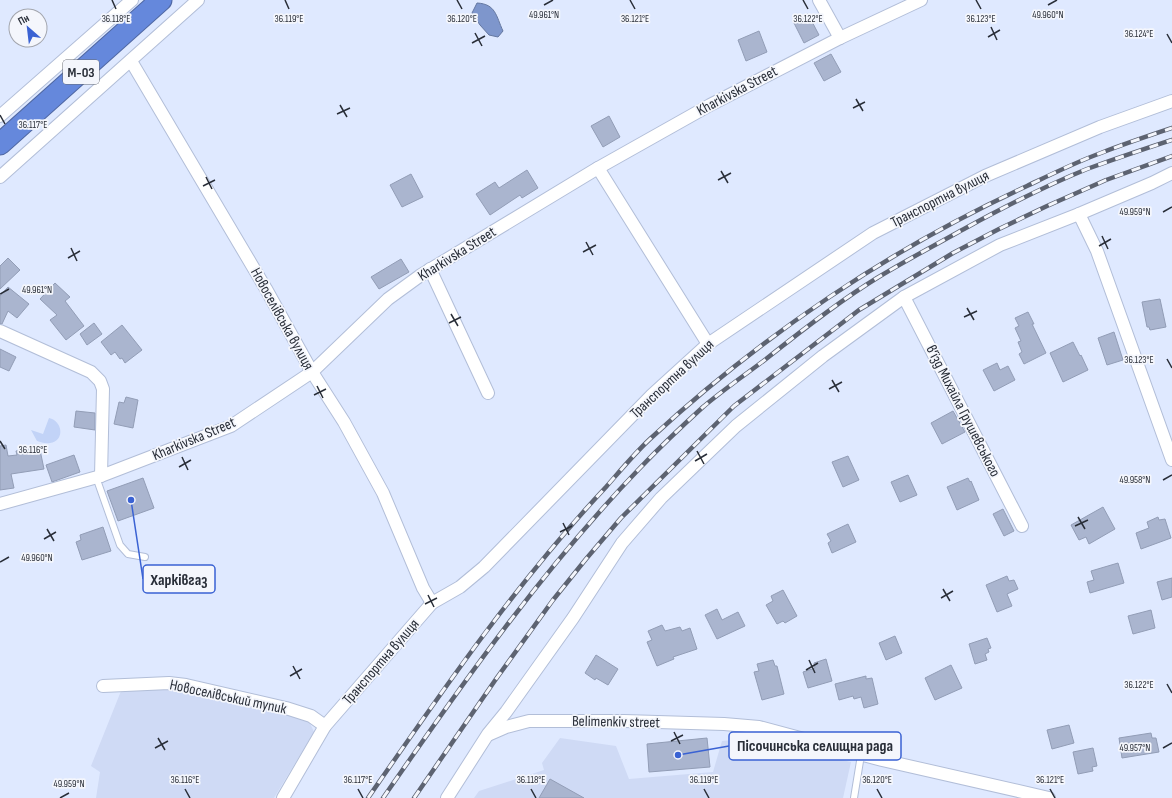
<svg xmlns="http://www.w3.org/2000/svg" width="1172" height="798" viewBox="0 0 1172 798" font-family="'Sofia Sans Condensed',sans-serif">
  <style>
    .built { fill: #cfdaf5 }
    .green { fill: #c2d3f7 }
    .water { fill: #7e96cc; stroke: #6477a0 }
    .building { fill: #aab5cf; stroke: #929db6 }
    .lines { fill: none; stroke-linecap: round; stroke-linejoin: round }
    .lane-casing { stroke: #b2bed8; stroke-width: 8 }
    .street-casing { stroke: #b2bed8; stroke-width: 14 }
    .highway-casing { stroke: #5068a3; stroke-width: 23 }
    .lane { stroke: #fff; stroke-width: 6 }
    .street { stroke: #fff; stroke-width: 12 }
    .highway { stroke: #6588dc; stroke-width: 21 }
    .rail-casing { stroke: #5d6371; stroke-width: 4.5 }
    .rail { stroke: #f4f6fc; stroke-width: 3; stroke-dasharray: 9; stroke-linecap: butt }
    .ticks { fill: none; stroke: #292e38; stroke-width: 1.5 }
    .labels { text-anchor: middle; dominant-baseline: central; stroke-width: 3.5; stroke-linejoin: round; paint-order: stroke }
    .shield { fill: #f4f6fc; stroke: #666a73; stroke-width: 1 }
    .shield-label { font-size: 14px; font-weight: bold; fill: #292e38 }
    .street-label { font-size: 15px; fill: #292e38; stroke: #f4f6fc }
    .ticks-label { font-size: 10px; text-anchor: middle; fill: #292e38; stroke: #f4f6fc; stroke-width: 3.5; stroke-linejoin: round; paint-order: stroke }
    .leader { fill: none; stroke: #3a62d3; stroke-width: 1.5 }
    .callout-dot { fill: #3a62d3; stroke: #f4f6fc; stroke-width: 1.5 }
    .callout { fill: #f4f6fc; stroke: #3a62d3; stroke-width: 1.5 }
    .callout-label { font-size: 16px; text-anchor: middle; font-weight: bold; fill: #292e38 }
  </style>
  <rect width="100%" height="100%" fill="#dfe9ff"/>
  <!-- built -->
  <g class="built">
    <polygon points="145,686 236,701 309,721 314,732 274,798 96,798 100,772 91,766 121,691 143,691"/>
    <polygon points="560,738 616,746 629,779 713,772 722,741 746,739 851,762 843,798 474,798 479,791 544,770 542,763"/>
  </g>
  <!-- green -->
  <path class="green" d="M 49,418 C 63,421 65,441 50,443 C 45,444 41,442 37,441 L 31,430 L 43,434 Z"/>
  <!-- water -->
  <path class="water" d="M 477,3 C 496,4 496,16 503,31 L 498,37 L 489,35 L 480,25 L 472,13 Z"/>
  <!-- building -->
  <g class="building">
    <polygon points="808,14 819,35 804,43 793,21"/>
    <polygon points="759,31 767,52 746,61 738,40"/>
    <polygon points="831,54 841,72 824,81 814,63"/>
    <polygon points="609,116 620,137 603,147 591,126"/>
    <polygon points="527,170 538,188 522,198 520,195 490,215 476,194 495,182 499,188"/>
    <polygon points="411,174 423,197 402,207 390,185"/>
    <polygon points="8,258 20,270 0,289 0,266"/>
    <polygon points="401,259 409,272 379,289 371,277"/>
    <polygon points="55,283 70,297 65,301 84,326 66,340 50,320 57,315 40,299"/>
    <polygon points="8,287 29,304 17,318 8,311 2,324 0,324 0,296"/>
    <polygon points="1160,299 1166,327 1150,330 1149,327 1147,327 1142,302"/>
    <polygon points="1028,312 1034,324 1032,324 1046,353 1024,364 1019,354 1022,352 1018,342 1021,341 1015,328 1019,326 1015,318"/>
    <polygon points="94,323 102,334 87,345 80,334"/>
    <polygon points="122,325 142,350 125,363 122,358 120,359 115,352 111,355 101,342"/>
    <polygon points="1114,332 1123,360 1107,365 1098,338"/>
    <polygon points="1073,342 1080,356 1081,355 1088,370 1063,382 1050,353"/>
    <polygon points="0,349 16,357 9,371 0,367"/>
    <polygon points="997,363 1000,370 1008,366 1015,380 994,391 983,370"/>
    <polygon points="126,397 138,400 133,428 114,424 119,402 124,403"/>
    <polygon points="76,411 95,413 95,430 74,427"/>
    <polygon points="953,411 965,432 942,444 931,423"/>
    <polygon points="6,445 8,456 17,455 16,451 37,447 37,450 40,450 44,469 11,474 14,488 0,490 0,446"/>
    <polygon points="74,455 80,472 52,482 46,465"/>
    <polygon points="848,456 859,480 843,487 832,462"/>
    <polygon points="908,475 917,495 900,502 891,482"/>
    <polygon points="143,478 154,508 118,521 107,491"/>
    <polygon points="968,478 970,482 971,481 979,500 957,510 947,487"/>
    <polygon points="1103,507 1115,529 1089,544 1086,537 1079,540 1071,525"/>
    <polygon points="1003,509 1014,531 1004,536 993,514"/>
    <polygon points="1158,517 1159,520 1165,519 1171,538 1141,549 1136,533 1149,528 1147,522"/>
    <polygon points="848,524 856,542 832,553 828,543 831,541 827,534"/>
    <polygon points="103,527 111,551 82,560 76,542 81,540 80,535"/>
    <polygon points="1118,563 1124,583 1090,593 1087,582 1094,580 1091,571"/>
    <polygon points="1007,576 1009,581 1014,580 1018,589 1007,594 1012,606 997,612 986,585"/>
    <polygon points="1172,578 1172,597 1162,600 1157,582"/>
    <polygon points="783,590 797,616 785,623 783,621 777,624 766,605 773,601 771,596"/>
    <polygon points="717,609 722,620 738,612 745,626 717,639 705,615"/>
    <polygon points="1151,610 1155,628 1133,634 1128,616"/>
    <polygon points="662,625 665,631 680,627 682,631 690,628 697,649 673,657 674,659 657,666 647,642 652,640 648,631"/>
    <polygon points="895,636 902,653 886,660 879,643"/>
    <polygon points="987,638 991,648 988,649 989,652 985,654 987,660 975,664 969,644"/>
    <polygon points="596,655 618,669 608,685 596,678 595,680 585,673"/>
    <polygon points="826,659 832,681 808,688 803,672 815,668 814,663"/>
    <polygon points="773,660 775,666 777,666 784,694 762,700 754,672 759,671 757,664"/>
    <polygon points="951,665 962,688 935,700 925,678"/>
    <polygon points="866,676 866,679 872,678 878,704 864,708 861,697 854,699 853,696 839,700 835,684"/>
    <polygon points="1069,725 1074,743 1052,749 1047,730"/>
    <polygon points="1151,733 1152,738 1156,738 1159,752 1122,758 1119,738"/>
    <polygon points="707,738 710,767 649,772 647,744"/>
    <polygon points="1093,748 1097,766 1092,767 1093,771 1078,774 1073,752"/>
    <polygon points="550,779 584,798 539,798"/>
  </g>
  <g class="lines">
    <!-- lane casing -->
    <g class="lane-casing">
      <g id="lane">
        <polyline points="96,477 120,545 128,554 145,557"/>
        <polyline points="854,798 861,755"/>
      </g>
    </g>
    <!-- street casing -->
    <g class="street-casing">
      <g id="street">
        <polyline points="819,0 840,38"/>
        <polyline points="131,61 266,289 312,372 344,422 383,493 423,588 432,603"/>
        <polyline points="0,116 132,0"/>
        <polyline points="598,168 708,344"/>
        <polyline points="0,177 198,0"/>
        <polyline points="1079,214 1097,251 1172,460"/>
        <polyline points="430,269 488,393"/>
        <polyline points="904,297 1022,526"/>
        <polyline points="0,331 91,372 100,381 103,389 101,476"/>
        <polyline points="0,504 101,476 231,426 312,372 388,299 421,275 598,168 710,105 840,38 921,0"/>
        <polyline points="103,686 169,683 186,685 286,708 311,716 325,726"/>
        <polyline points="490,734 506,727 529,721 624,721 724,724 759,727 882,760 1049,798"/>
        <polyline points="283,798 325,726 432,603 460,587 484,567 652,395 708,344 873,233 985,176 1100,127 1172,101"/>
        <polyline points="447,798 488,734 506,712 573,618 622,543 661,498 736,426 823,356 904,297 1000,245 1079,214 1152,183 1172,173"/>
      </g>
    </g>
    <!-- highway casing -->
    <g class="highway-casing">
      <polyline id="highway" points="0,144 161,0"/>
    </g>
    <!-- lane -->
    <use href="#lane" class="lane"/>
    <!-- street -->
    <use href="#street" class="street"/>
    <!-- highway -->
    <use href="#highway" class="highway"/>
    <!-- rail casing -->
    <g class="rail-casing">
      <g id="rail">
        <path d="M 368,798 C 442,691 517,582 606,487 C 620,471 634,454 650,439 C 761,336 890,249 1027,186 C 1052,174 1076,162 1101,153 C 1124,144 1148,136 1172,128"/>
        <path d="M 383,798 C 462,684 542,570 639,469 C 659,448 681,427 703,407 C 723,390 745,375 766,359 C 801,331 838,302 877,278 C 905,261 935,245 964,229 C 1004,207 1045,186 1087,169 C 1115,159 1144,149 1172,140"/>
        <polyline points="414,798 496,679 553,600 586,559 621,518 734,406 859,310 953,253 999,229 1047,206 1106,180 1172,156"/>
      </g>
    </g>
    <!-- rail -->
    <use href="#rail" class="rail"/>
  </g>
  <!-- ticks -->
  <path class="ticks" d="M 112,0 L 116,9M 285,0 L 289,9M 457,0 L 462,9M 630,0 L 635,9M 803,0 L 808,9M 976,0 L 981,9M 544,5 L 553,0M 1048,5 L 1057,0M 991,27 L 997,40M 475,33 L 482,46M 1167,34 L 1172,43M 988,37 L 1000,30M 472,43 L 485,36M 856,99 L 863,111M 340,105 L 347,117M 853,108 L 865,102M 337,114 L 350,108M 0,115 L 5,124M 721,171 L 728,183M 206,177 L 212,189M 718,180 L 731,173M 203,186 L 215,180M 1163,212 L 1172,207M 1102,236 L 1108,249M 586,242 L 593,255M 1099,246 L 1111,239M 71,248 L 77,261M 583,252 L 596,245M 68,258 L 80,251M 0,294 L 9,289M 967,308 L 974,320M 451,314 L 458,326M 964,317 L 977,311M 449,323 L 461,317M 1167,359 L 1172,368M 832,380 L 839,392M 317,386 L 323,398M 829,389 L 842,382M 314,395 L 326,389M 0,441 L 5,449M 697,451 L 704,464M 182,457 L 188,470M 695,461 L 707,454M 179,467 L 191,460M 1163,480 L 1172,475M 1078,517 L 1085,529M 563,523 L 569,535M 1075,526 L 1088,520M 47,529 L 54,541M 560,532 L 572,526M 44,539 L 56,532M 0,562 L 9,557M 943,589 L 950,601M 428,595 L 434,607M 941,598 L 953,591M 425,604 L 437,598M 809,660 L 815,673M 293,666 L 300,679M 806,670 L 818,663M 290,676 L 302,669M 1167,684 L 1172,693M 674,732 L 680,744M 158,738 L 165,750M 671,741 L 683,735M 155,748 L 168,741M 1163,748 L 1172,743M 185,789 L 190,798M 358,789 L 363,798M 531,789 L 536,798M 704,789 L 709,798M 877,789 L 882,798M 1050,789 L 1055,798M 60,798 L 69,793"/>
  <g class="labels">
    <!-- shield labels -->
    <rect class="shield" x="63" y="60" width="36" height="24" rx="3"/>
    <g class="shield-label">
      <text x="81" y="72">М-03</text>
    </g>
    <!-- street labels -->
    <g class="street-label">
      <text transform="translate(737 91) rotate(-28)">Kharkivska Street</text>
      <text transform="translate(940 199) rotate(-27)">Транспортна вулиця</text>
      <text transform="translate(457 254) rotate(-32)">Kharkivska Street</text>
      <text transform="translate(282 319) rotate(61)">Новоселівська вулиця</text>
      <text transform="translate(672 379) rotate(-43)">Транспортна вулиця</text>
      <text transform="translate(963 411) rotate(63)">в’їзд Михайла Грушевського</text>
      <text transform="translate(194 439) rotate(-23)">Kharkivska Street</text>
      <text transform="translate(381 662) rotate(-49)">Транспортна вулиця</text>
      <text transform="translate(228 697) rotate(12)">Новоселівський тупик</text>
      <text transform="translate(616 722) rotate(1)">Belimenkiv street</text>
    </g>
  </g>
  <g class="ticks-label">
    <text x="544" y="18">49.961°N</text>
    <text x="1048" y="18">49.960°N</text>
    <text x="116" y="22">36.118°E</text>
    <text x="289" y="22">36.119°E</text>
    <text x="462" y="22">36.120°E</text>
    <text x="635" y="22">36.121°E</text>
    <text x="808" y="22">36.122°E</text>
    <text x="981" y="22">36.123°E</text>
    <text x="1139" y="37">36.124°E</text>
    <text x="33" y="128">36.117°E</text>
    <text x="1135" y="215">49.959°N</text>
    <text x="37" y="293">49.961°N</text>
    <text x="1139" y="363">36.123°E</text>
    <text x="33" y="453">36.116°E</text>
    <text x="1135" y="483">49.958°N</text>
    <text x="37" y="561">49.960°N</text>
    <text x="1139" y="688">36.122°E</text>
    <text x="1135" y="751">49.957°N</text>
    <text x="185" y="783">36.116°E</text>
    <text x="358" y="783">36.117°E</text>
    <text x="531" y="783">36.118°E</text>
    <text x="704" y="783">36.119°E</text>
    <text x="877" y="783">36.120°E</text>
    <text x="1050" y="783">36.121°E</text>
    <text x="69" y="787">49.959°N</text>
  </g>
  <!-- callouts -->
  <path class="leader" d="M131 500L143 579M678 755L729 746"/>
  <g class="callout-dot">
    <circle cx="131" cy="500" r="4"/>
    <circle cx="678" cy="755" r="4"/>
  </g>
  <g class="callout">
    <rect x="143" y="565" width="72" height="28" rx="4"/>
    <rect x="729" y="732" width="172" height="28" rx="4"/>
  </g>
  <g class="callout-label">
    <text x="179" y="585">Харківгаз</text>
    <text x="815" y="751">Пісочинська селищна рада</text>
  </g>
  <!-- north arrow -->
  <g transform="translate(28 28) rotate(332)"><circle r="19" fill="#f4f6fc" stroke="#a3a6ae"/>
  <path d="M0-3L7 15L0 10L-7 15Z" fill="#3a62d3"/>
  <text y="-6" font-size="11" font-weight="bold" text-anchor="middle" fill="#292e38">Пн</text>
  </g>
</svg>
